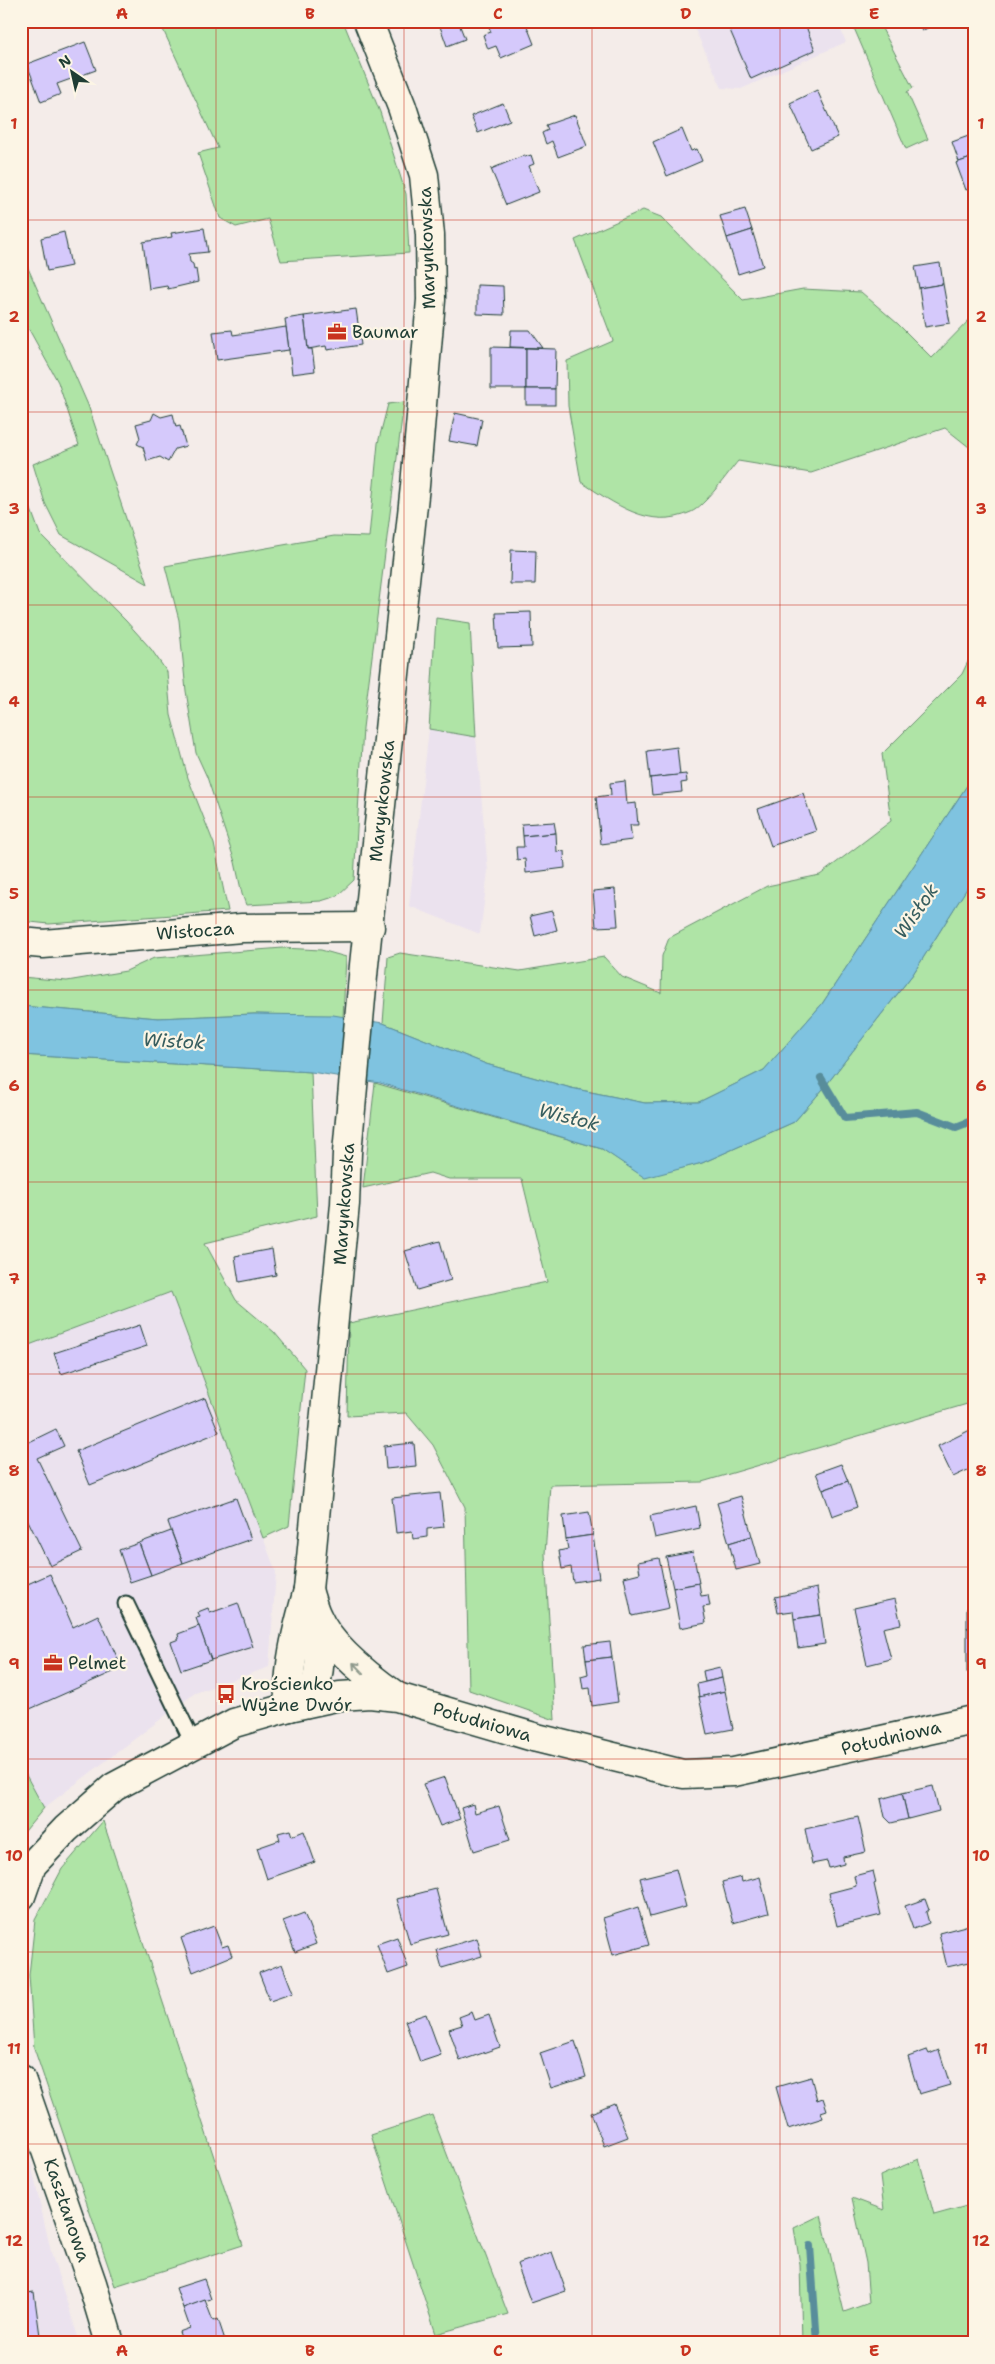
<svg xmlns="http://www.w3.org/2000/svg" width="995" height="2364" viewBox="0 0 995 2364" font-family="'Shantell Sans',sans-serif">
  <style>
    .built { fill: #ebe2ee }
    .green { fill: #afe4a6; stroke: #67906d }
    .water { fill: #7fc3e0; stroke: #598d9b }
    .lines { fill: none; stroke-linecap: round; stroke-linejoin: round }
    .stream { stroke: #598d9b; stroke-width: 8 }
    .building { fill: #d5c9fb; stroke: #1f3d34 }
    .lane-casing { stroke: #1f3d34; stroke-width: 19 }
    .street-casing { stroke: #1f3d34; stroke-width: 31 }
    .secondary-casing { stroke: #1f3d34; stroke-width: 31 }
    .lane { stroke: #fcf5e5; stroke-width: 15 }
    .street { stroke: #fcf5e5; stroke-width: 28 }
    .secondary { stroke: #fcf5e5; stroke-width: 28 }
    .oneway { stroke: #8e998c }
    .grid { fill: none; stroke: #c8321e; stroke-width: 1; stroke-opacity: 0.55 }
    .labels { text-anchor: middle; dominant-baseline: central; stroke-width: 4.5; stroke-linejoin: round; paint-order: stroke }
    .street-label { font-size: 18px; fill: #1f3d34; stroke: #fcf5e5 }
    .poi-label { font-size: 18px; fill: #1f3d34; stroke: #fcf5e5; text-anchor: start }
    .water-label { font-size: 19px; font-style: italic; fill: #375e5f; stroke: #fcf5e5 }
    .neatline { fill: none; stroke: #c8321e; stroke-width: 2 }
    .grid-label { font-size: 16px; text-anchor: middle; font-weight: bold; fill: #c8321e }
  </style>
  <rect width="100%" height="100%" fill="#f4ece9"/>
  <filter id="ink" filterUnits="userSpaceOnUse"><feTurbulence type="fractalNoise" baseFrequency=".02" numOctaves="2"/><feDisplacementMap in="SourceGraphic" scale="10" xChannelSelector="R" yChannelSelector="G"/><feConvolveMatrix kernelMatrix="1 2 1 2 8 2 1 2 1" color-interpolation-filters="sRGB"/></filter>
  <g filter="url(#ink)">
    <!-- built -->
    <g class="built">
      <polygon points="691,21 837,21 846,42 741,89 722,88"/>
      <polygon points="429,729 476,737 488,871 480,934 409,906"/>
      <polygon points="171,1292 276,1572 269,1667 195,1693 44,1808 21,1766 21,1348"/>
      <polygon points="21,2120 52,2256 80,2343 21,2343"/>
    </g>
    <!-- green -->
    <g class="green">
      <polygon points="159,21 343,21 380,112 406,194 409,253 281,261 268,219 236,227 220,218 198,153 218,148"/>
      <polygon points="851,21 878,21 913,88 907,92 928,139 906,149"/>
      <path d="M 643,210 L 661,217 L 743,300 L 803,289 L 861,292 L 898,324 L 932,358 L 974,315 L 974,451 L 945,428 L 811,473 L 738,461 C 728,473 705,506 691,512 C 650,531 614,503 581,482 L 568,406 L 567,361 L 613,341 L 575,240 Z"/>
      <polygon points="21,252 88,405 148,584 61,535 45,503 33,464 79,445 58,382 21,315"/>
      <polygon points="404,402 363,728 354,880 337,896 321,901 246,905 242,894 235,862 207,777 196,753 186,691 179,620 165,566 334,536 369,537 378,443 388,404"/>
      <polygon points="21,470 26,496 40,534 126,621 151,649 167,672 171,715 188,778 214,844 228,911 49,924 21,921"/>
      <polygon points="436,618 470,623 476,737 429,729"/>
      <polygon points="974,649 974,775 822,1004 764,1070 699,1102 645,1103 571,1088 486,1064 383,1023 388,957 400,953 520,971 604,957 622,977 661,993 662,956 669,938 767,886 820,875 891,821 882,754 962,674"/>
      <polygon points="974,877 974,1402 702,1482 550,1485 545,1554 555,1720 469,1690 465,1507 433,1445 406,1413 347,1416 349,1323 547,1282 522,1179 449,1179 430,1173 363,1188 375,1083 602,1149 645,1177 702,1163 794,1122 823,1089 913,974"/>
      <polygon points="283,948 321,950 346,957 343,1017 254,1014 158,1018 21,1006 21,977 67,981 126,971 154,958"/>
      <polygon points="21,1055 311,1072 317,1216 205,1243 236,1300 274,1332 305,1369 289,1526 263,1538 171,1292 21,1348"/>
      <polygon points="21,1766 44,1808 21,1836"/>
      <polygon points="103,1821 243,2245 115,2286 34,2048 29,1975 35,1920 62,1869"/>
      <polygon points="432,2115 508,2314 436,2334 371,2135"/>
      <polygon points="919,2159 934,2215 974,2204 974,2343 802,2343 800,2264 794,2228 821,2215 844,2312 869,2303 866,2263 852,2198 884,2210 880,2176"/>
    </g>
    <!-- water -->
    <polygon class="water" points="974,775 974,877 913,974 823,1089 794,1122 702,1163 645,1178 602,1149 380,1083 311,1072 21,1055 21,1006 158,1018 254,1014 333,1015 383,1023 486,1064 571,1088 645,1103 699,1102 764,1070 822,1004"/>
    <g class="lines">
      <!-- stream -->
      <g class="stream">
        <polyline points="821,1078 845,1118 917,1112 956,1127 974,1120"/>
        <polyline points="810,2246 817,2343"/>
      </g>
    </g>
    <!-- building -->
    <g class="building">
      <polygon points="438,21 458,21 465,39 447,46"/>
      <polygon points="489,21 525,21 534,44 501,58 496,46 488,49 483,35 491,32 487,22"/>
      <polygon points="726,21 774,21 778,30 804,21 815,50 751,79"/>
      <polygon points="917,21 940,21 922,31"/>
      <polygon points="85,42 96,70 57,84 61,94 41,102 27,64"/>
      <polygon points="817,90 838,137 811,149 790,103"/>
      <polygon points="503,103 510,120 478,133 471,116"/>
      <polygon points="575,115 587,146 558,157 552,141 546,144 542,133 548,130 546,125"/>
      <polygon points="682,129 691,151 697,149 702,161 667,176 653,142"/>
      <polygon points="974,134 974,157 959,162 952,142"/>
      <polygon points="525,155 525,157 531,155 534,164 529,166 539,192 506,205 491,169"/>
      <polygon points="974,157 974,187 966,190 956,163"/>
      <polygon points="745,209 752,230 727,238 720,216"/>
      <polygon points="204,228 208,252 189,254 190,262 193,264 194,270 196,269 198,282 168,289 167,286 149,289 143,242 172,237 171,233"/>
      <polygon points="752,230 763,266 738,274 727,238"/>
      <polygon points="64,232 71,266 47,271 41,238"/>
      <polygon points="940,263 943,284 919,288 915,267"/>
      <polygon points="943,284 950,323 925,327 919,288"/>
      <polygon points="477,285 503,286 504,315 477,314"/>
      <polygon points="356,309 361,345 327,350 326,346 308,349 304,316"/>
      <polygon points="304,316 308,349 312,349 315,371 292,374 285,319"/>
      <polygon points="286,327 289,350 217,360 213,332 232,330 233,335"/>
      <polygon points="511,330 530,330 543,348 510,347"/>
      <polygon points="491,347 526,348 526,389 491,389"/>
      <polygon points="526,348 556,349 555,389 526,389"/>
      <rect x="526" y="389" width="29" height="16"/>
      <polygon points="154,413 161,417 173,414 176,427 180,426 186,446 175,449 168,462 160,457 147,461 143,447 137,444 140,438 136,424 151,420"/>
      <polygon points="455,413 482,419 477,446 449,441"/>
      <polygon points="511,550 536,551 535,584 510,584"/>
      <polygon points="531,612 532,647 498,648 496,613"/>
      <polygon points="677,747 680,775 650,778 647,751"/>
      <polygon points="686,774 687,782 681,783 682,792 652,795 650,778"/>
      <polygon points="625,781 627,804 636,803 638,825 630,825 632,840 601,844 596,797 611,795 610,783"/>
      <polygon points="803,793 816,831 771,846 758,809"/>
      <polygon points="554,822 556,833 523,836 522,824"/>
      <polygon points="556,833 557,852 564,851 565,868 526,873 525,859 517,860 516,847 524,847 523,836"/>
      <polygon points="615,889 618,926 596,927 593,891"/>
      <polygon points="552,911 557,930 535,936 530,916"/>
      <polygon points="440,1241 451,1280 417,1290 405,1251"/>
      <polygon points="272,1249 276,1275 239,1282 235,1256"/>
      <polygon points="140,1325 147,1346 61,1374 54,1353"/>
      <polygon points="205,1398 219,1432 90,1485 76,1451"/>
      <polygon points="974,1428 974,1467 953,1477 938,1446"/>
      <polygon points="56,1429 64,1446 37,1458 82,1551 50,1566 21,1506 21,1446"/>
      <polygon points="414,1443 416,1466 386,1469 384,1446"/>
      <polygon points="841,1464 848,1481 823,1490 816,1473"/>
      <polygon points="848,1481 857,1507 832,1516 823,1490"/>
      <polygon points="440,1493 444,1527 427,1529 427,1537 413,1539 412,1531 396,1533 392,1498"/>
      <polygon points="741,1496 752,1536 729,1543 717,1503"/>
      <polygon points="236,1498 251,1539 183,1563 168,1522"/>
      <polygon points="696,1506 700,1528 655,1538 650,1516"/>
      <polygon points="589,1512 593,1535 566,1539 563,1516"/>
      <polygon points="171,1531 183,1563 151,1575 139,1543"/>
      <polygon points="593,1535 599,1578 573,1582 571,1567 562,1569 559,1551 568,1549 566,1539"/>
      <polygon points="752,1536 760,1564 736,1570 729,1543"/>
      <polygon points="139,1543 151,1575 130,1582 119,1550"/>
      <polygon points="693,1552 699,1583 673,1588 666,1557"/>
      <polygon points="659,1558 669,1608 632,1616 624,1577 640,1573 638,1562"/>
      <polygon points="50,1574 73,1627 98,1615 122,1668 21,1713 21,1587"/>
      <polygon points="699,1583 701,1596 708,1595 710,1606 703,1607 706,1623 680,1628 673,1588"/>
      <polygon points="817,1588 821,1615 794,1619 793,1611 778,1613 775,1597"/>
      <polygon points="895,1599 901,1624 883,1628 891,1659 867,1665 854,1608"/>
      <polygon points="238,1603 253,1647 211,1660 196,1618 200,1617 198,1612 208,1608 210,1613"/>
      <polygon points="974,1607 974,1628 967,1628 967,1608"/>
      <polygon points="821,1615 825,1644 798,1648 794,1619"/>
      <polygon points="199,1626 211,1660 181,1670 171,1642 179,1639 178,1634"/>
      <rect x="967" y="1628" width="7" height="44"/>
      <polygon points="610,1642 612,1657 586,1660 584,1645"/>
      <polygon points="612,1657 618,1702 592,1706 590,1688 583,1689 581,1676 588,1674 586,1660"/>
      <polygon points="720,1667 722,1678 705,1682 703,1671"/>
      <polygon points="722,1678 725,1691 699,1697 697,1684"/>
      <polygon points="725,1691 733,1729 707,1734 699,1697"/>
      <polygon points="445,1777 460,1819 440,1826 423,1784"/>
      <polygon points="933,1786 939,1811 908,1819 902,1793"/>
      <polygon points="902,1793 908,1819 891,1823 885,1817 881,1799"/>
      <polygon points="473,1804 475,1813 499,1806 510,1840 474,1851 461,1808"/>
      <polygon points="858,1817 866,1852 843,1857 844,1864 829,1868 827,1861 812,1864 805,1829"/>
      <polygon points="290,1830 292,1836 304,1831 315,1862 267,1879 257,1848 280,1840 278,1833"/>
      <polygon points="676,1869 686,1907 650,1917 640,1878"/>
      <polygon points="873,1871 876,1883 874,1884 881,1915 837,1926 829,1893 856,1886 854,1876"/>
      <polygon points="741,1877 742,1882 760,1877 769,1913 733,1923 722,1882"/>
      <polygon points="436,1889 448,1934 410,1944 397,1899"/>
      <polygon points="925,1899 929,1910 926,1912 929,1923 913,1929 905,1906"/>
      <polygon points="638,1907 649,1945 613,1955 603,1918"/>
      <polygon points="304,1913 316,1944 295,1952 283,1921"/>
      <polygon points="969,1925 974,1943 974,1961 947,1967 939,1933"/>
      <polygon points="214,1926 222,1947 228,1945 232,1956 193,1972 181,1938"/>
      <polygon points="397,1937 408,1967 388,1974 377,1944"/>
      <polygon points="477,1938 482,1956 442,1968 437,1950"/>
      <polygon points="282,1964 293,1993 270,2001 259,1973"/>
      <polygon points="472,2012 475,2020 489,2015 500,2047 460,2061 449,2029 462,2025 459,2017"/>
      <polygon points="426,2014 441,2055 420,2062 405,2021"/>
      <polygon points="575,2041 586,2077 551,2088 540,2053"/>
      <polygon points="927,2050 929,2054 939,2050 950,2085 919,2094 908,2057"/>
      <polygon points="811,2077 817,2100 823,2098 827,2110 821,2112 823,2118 788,2129 776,2087"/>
      <polygon points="614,2103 628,2137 604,2146 591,2113"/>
      <polygon points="552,2252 566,2291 531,2303 517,2264"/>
      <polygon points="204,2279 211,2299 183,2308 176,2288"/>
      <polygon points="34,2292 41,2343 21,2343 21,2294"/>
      <polygon points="205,2300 213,2321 218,2319 226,2343 183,2343 179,2332 190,2328 183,2308"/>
    </g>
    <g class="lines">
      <!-- lane casing -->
      <g class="lane-casing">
        <polyline id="lane" points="126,1604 193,1743"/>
      </g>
      <!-- street casing -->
      <g class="street-casing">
        <polyline id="street" points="21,942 43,944 242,928 370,927"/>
      </g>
      <!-- secondary casing -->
      <g class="secondary-casing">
        <g id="secondary">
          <path d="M 308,1590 C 311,1599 313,1608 317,1616 C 330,1647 369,1677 396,1696"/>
          <path d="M 306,1703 C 324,1680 320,1646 317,1618"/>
          <path d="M 289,1707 C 287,1667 297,1629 308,1590 L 345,1204 L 347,1153 L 364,965 L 415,486 L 431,300 L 430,235 L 424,175 L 402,107 L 368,21"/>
          <polyline points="21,1896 32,1865 66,1829 114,1787 234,1723 289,1707 340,1696 370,1694 397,1697 537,1738 683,1774 734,1772 974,1720"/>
          <polyline points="21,2079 92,2283 110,2343"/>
        </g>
      </g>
      <!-- lane -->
      <use href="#lane" class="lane"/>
      <!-- street -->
      <use href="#street" class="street"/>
      <!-- secondary -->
      <use href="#secondary" class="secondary"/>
    </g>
    <!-- one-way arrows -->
    <defs><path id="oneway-shaft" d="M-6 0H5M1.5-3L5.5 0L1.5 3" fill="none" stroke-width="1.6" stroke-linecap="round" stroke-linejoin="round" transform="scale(1.25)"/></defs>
    <use class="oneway" href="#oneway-shaft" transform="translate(358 1668) rotate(-134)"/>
  </g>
  <!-- grid -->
  <path class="grid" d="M 216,21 L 216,2343M 404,21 L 404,2343M 592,21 L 592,2343M 780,21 L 780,2343M 21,220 L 974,220M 21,412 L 974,412M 21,605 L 974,605M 21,797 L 974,797M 21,990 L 974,990M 21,1182 L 974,1182M 21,1374 L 974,1374M 21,1567 L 974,1567M 21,1759 L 974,1759M 21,1952 L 974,1952M 21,2144 L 974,2144"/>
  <!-- icons -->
  <defs>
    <g id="office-bare" transform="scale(1.5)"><path d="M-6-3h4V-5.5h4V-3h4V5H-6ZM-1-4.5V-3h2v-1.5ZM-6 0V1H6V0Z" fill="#c8321e" stroke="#fcf5e5" stroke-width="2.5" paint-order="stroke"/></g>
    <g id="bus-bare" transform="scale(1.5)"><path d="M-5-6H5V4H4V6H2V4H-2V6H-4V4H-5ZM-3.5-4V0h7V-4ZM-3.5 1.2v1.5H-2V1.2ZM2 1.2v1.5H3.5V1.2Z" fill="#c8321e" stroke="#fcf5e5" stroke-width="2.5" paint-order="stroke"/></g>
  </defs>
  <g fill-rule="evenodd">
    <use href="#office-bare" x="337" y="332"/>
    <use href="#office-bare" x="53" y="1663"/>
    <use href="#bus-bare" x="226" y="1694"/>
  </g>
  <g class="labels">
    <!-- street labels -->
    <g class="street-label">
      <text transform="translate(427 248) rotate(-92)">Marynkowska</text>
      <text transform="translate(382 801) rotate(-84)">Marynkowska</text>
      <text transform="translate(195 931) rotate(-4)">Wisłocza</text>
      <text transform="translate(344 1204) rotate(-86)">Marynkowska</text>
      <text transform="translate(482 1722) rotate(16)">Południowa</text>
      <text transform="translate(891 1738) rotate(-13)">Południowa</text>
      <text transform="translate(67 2210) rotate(71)">Kasztanowa</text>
    </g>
    <!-- poi labels -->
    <g class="poi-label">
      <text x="352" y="332">Baumar</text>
      <text x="68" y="1663">Pelmet</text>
      <text x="241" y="1684">Krościenko<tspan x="241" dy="21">Wyżne Dwór</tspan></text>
    </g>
    <!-- water labels -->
    <g class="water-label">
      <text transform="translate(916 911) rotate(-55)">Wisłok</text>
      <text transform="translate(174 1041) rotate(3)">Wisłok</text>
      <text transform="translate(569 1117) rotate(14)">Wisłok</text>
    </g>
  </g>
  <!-- margin -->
  <rect width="995" height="2364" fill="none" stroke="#fcf5e5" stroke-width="55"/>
  <!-- north arrow -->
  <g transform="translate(72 72) rotate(326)" stroke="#fcf5e5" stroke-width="4" paint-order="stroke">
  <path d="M0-4L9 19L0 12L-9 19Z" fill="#1f3d34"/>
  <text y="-8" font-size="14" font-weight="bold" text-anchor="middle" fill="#1f3d34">N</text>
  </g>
  <rect x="28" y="28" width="940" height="2308" class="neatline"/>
  <g class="grid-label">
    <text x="122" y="19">A</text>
    <text x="310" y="19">B</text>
    <text x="498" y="19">C</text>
    <text x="686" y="19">D</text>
    <text x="874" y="19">E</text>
    <text x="14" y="129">1</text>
    <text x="981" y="129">1</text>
    <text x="14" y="322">2</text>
    <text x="981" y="322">2</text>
    <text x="14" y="514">3</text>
    <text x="981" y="514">3</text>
    <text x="14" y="707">4</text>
    <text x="981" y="707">4</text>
    <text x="14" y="899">5</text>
    <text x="981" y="899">5</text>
    <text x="14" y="1091">6</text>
    <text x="981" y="1091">6</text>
    <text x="14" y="1284">7</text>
    <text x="981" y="1284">7</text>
    <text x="14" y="1476">8</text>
    <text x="981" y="1476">8</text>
    <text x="14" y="1669">9</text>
    <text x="981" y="1669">9</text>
    <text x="14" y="1861">10</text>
    <text x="981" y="1861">10</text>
    <text x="14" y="2054">11</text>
    <text x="981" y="2054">11</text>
    <text x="14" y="2246">12</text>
    <text x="981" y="2246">12</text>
    <text x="122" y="2356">A</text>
    <text x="310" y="2356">B</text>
    <text x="498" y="2356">C</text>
    <text x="686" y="2356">D</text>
    <text x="874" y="2356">E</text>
  </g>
</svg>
